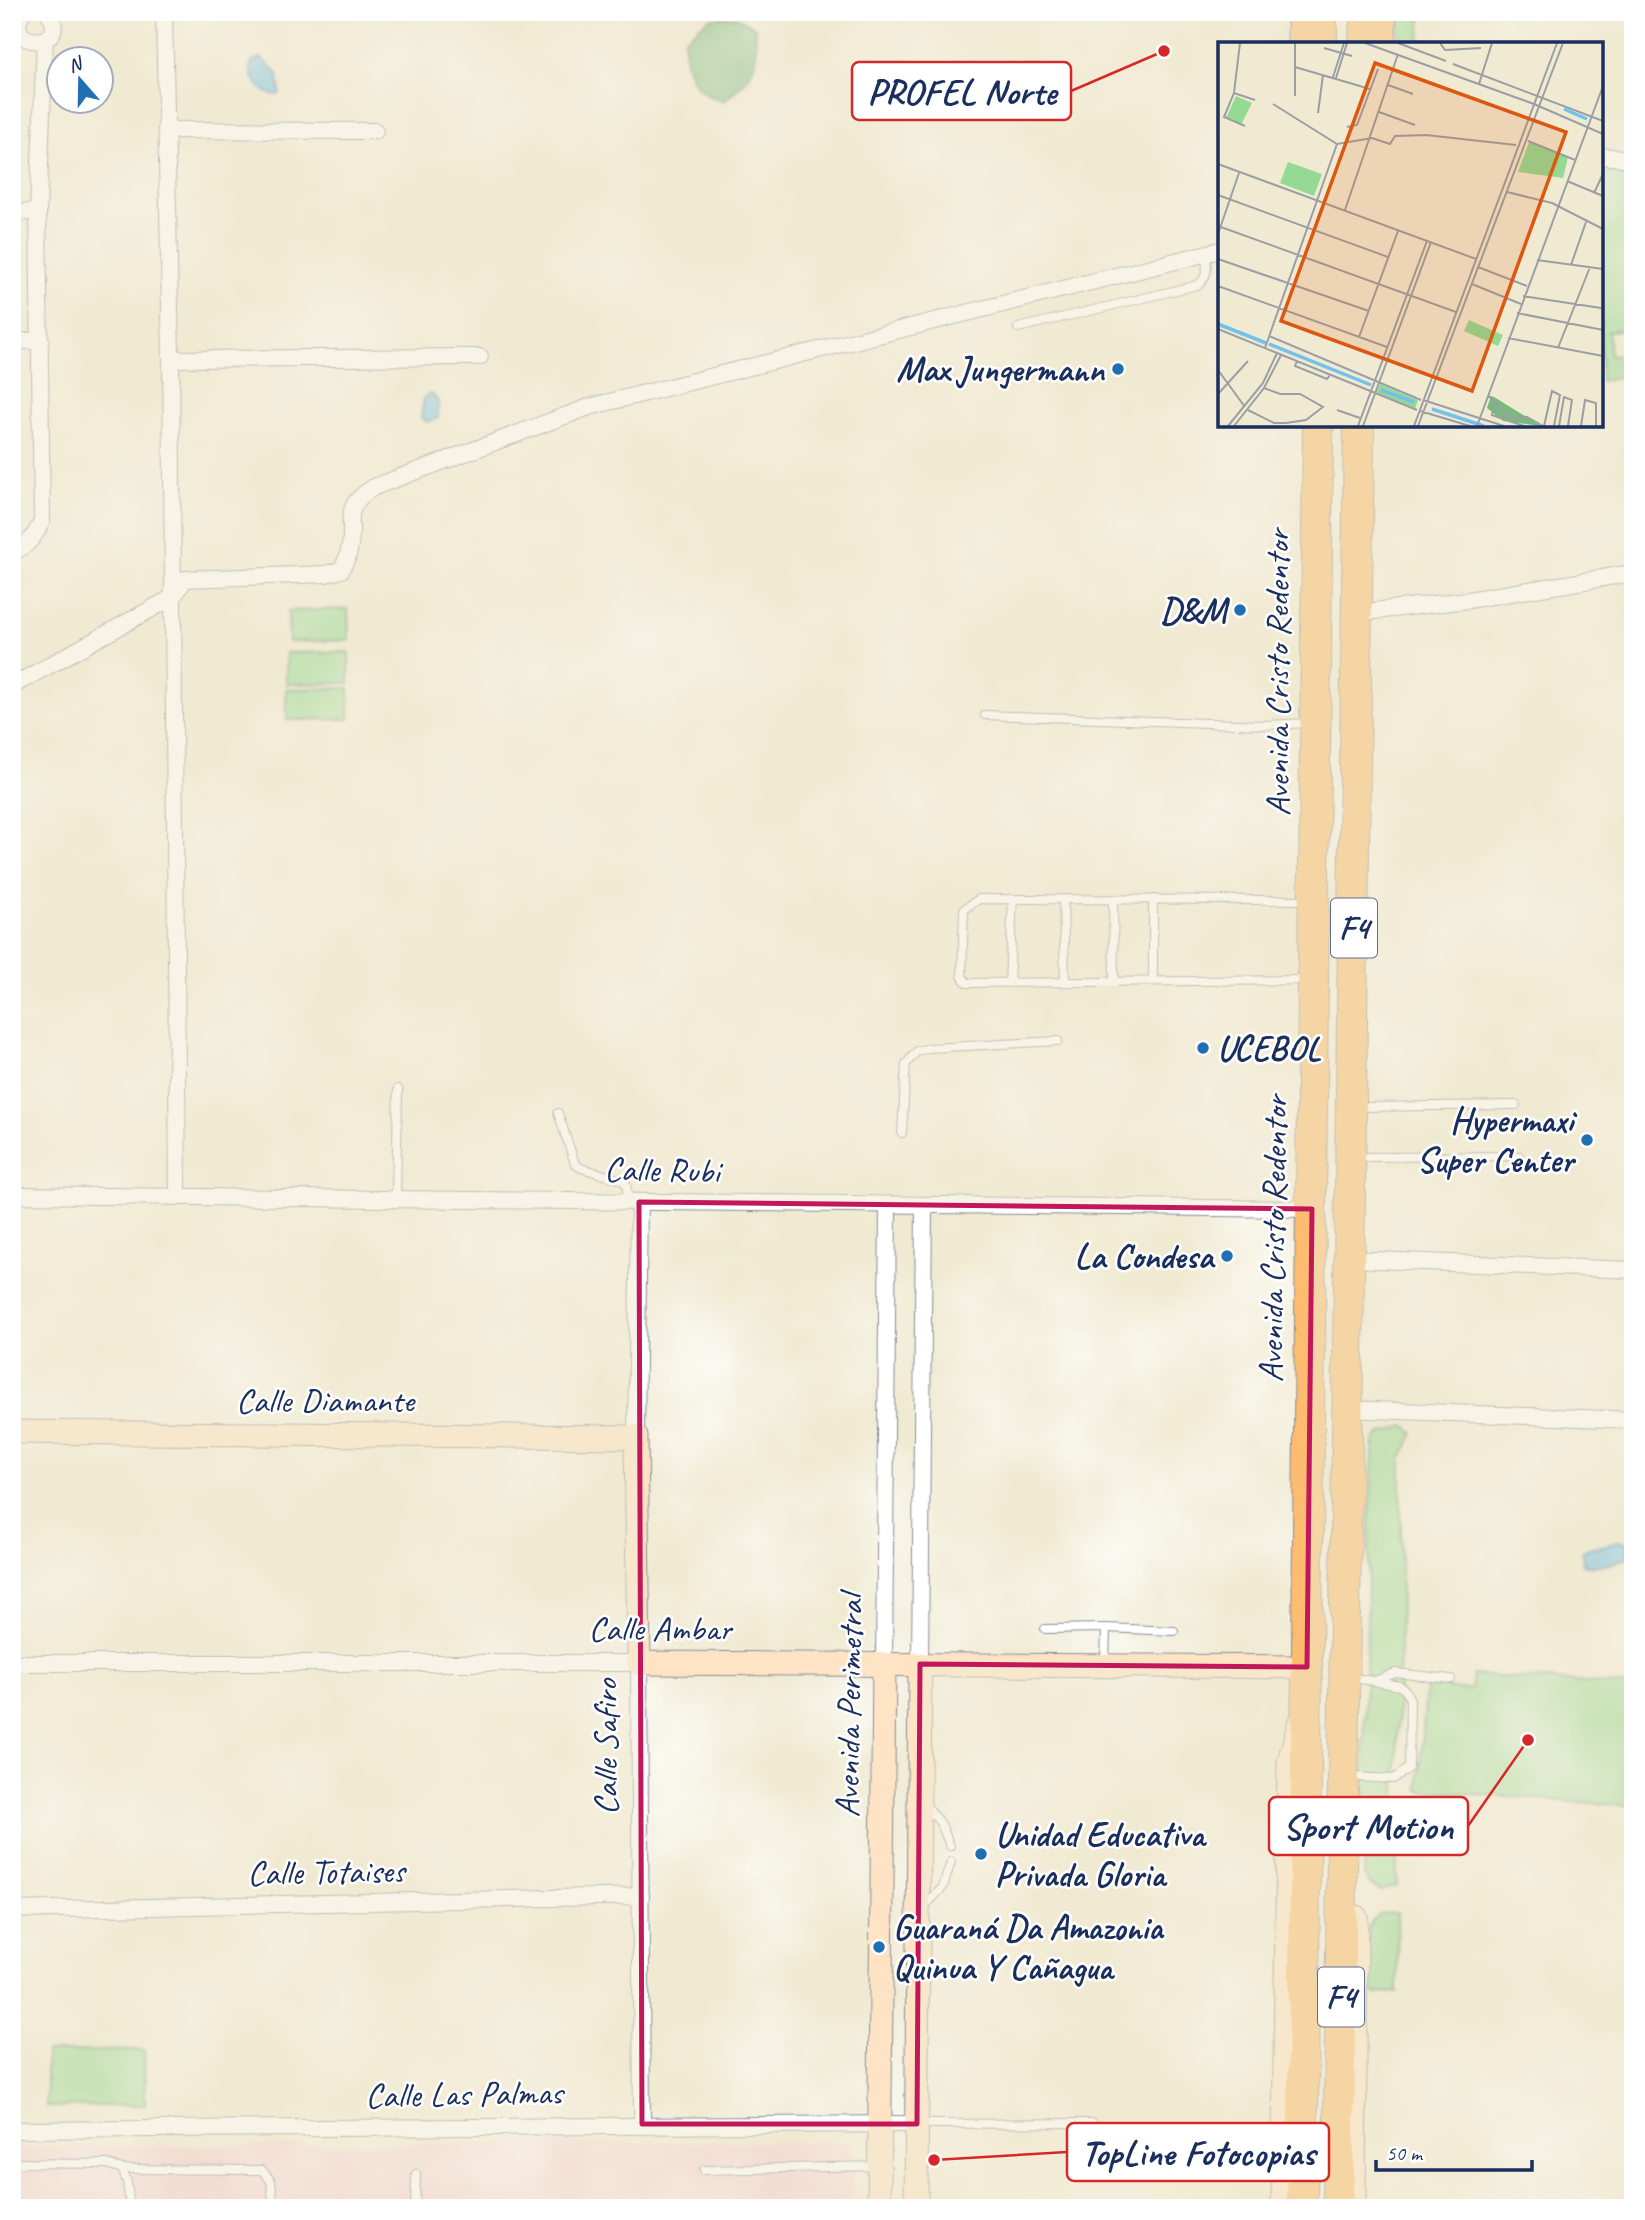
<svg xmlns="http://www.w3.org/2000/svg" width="1645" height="2220" viewBox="0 0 1645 2220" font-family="Caveat,sans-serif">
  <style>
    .built { fill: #f7cfd1 }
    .green { fill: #95da94; stroke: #588479; stroke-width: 2 }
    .forest { fill: #78ba7e; stroke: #4a746e; stroke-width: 2 }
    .water { fill: #71c1ec; stroke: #4678a5; stroke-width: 2 }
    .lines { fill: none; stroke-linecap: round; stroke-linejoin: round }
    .lane-casing { stroke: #868c98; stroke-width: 10 }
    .street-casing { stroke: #868c98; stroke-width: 18 }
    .secondary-casing { stroke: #868c98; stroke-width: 25 }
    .primary-casing { stroke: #868c98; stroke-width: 29 }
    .highway-casing { stroke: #868c98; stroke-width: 32 }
    .lane { stroke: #fff; stroke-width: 8 }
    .street { stroke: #fff; stroke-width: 16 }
    .secondary { stroke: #fee4c5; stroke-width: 23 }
    .primary { stroke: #fdbc6f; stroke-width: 26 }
    .highway { stroke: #fdbc6f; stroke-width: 30 }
    .marked { fill: none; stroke: #c2185b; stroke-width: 5; stroke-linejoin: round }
    .poi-dot { fill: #1f6fb2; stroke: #fff; stroke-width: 2.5 }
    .labels { text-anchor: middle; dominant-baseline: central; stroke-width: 5; stroke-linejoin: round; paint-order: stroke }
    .shield { fill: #fff; stroke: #5f6d8e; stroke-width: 2 }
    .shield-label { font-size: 33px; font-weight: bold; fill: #1b2f5e }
    .poi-label { font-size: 35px; font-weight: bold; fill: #1b2f5e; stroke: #fff; text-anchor: end }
    .street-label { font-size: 35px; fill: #1b2f5e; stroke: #fff }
    .inset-river { fill: none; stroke: #71c1ec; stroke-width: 3.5 }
    .inset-road { fill: none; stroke: #9b9fa4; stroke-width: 2 }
    .view { fill: #de5710; fill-opacity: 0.15; stroke: #de5710; stroke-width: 3.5 }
    .inset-edge { fill: none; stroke: #1b2f5e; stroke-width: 3.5 }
    .leader { fill: none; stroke: #d62828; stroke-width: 2.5 }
    .callout-dot { fill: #d62828; stroke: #fff; stroke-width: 2.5 }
    .callout { fill: #fff; stroke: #d62828; stroke-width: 2.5 }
    .callout-label { font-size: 37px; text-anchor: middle; font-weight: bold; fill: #1b2f5e }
  </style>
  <rect width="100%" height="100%" fill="#fff"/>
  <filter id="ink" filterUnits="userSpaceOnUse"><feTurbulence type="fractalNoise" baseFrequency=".0143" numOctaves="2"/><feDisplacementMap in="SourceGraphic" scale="14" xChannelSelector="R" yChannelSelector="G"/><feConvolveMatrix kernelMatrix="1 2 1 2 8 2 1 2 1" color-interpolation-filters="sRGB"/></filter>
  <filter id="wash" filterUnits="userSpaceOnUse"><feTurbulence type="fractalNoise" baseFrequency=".00686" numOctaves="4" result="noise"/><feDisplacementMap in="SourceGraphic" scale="28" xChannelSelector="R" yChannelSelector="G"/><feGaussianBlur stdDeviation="1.57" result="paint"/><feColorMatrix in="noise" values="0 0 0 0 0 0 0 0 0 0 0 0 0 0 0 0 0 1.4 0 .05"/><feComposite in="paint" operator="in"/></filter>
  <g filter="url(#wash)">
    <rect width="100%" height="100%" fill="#f0ead2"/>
    <!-- built -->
    <polygon class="built" points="852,2141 852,2208 12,2208 12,2147"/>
    <!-- green -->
    <g class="green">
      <polygon points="1400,12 1421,12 1420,44 1398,44"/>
      <polygon points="1601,165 1633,169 1633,329 1608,331 1610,355 1633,353 1633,375 1601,381"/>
      <polygon points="348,609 349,640 289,642 288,611"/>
      <polygon points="349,652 349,683 286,684 286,653"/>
      <polygon points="349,688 349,719 287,720 286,689"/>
      <polygon points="1405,1426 1414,1433 1401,1460 1401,1599 1396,1794 1397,1886 1381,1891 1369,1884 1364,1874 1363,1788 1370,1507 1374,1440 1380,1434"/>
      <polygon points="1473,1675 1633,1686 1633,1806 1419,1790 1426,1687 1471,1690"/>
      <path d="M 1397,1913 L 1398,1992 L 1376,1994 C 1351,1971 1373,1956 1368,1927 L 1379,1914 Z"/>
      <polygon points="144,2050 145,2105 46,2107 46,2052"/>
    </g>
    <!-- forest -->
    <path class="forest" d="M 736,17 L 755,27 C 758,69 755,74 724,101 C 692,95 684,69 684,39 L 710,18 Z"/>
    <!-- water -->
    <g class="water">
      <path d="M 261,58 L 278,74 L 280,92 L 278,95 C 262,96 248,76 252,61 Z"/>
      <polygon points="429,394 433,395 438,401 438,418 427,422 421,418 424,397"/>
      <path d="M 1618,1541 L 1628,1543 L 1629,1557 C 1620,1557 1620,1560 1613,1563 C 1604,1566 1591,1566 1583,1564 L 1582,1552 C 1592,1543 1607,1549 1618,1541 Z"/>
    </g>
  </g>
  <g filter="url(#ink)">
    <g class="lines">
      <!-- lane casing -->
      <g class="lane-casing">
        <g id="lane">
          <path d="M 1018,328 L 1198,285 C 1209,276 1207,267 1206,253"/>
          <polyline points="985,715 1263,725 1310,723"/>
          <polyline points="1063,899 1065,982"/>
          <polyline points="1113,899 1114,982"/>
          <polyline points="1308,900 979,899 964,909 962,976 967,983 1308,980"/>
          <polyline points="1153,981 1153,899"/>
          <polyline points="1009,983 1013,899"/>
          <polyline points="1358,1107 1516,1105"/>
          <polyline points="558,1113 575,1164 581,1168 622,1180 626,1184 629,1202"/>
          <polyline points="902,1133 906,1064 917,1051 929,1048 1058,1041"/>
          <polyline points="1357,1157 1519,1156"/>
          <polyline points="396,1199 398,1089"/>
          <polyline points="1106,1628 1174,1631"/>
          <polyline points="1045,1629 1106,1628 1105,1663"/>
          <polyline points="1350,1677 1400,1686 1406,1691 1410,1700 1409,1768 1393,1779 1356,1777"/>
          <polyline points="1375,1681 1395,1673 1451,1679"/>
          <polyline points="925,1804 941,1824 950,1846"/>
          <polyline points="923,1908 943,1887 951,1862"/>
          <polyline points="917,2124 1093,2123"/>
          <polyline points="12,2163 107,2164 122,2169 127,2182 130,2208"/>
          <polyline points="122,2169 262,2170 271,2181 274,2208"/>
          <polyline points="704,2170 876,2166"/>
          <polyline points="415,2208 416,2174"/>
        </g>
      </g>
      <!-- street casing -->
      <g class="street-casing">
        <g id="street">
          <path d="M 23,12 C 0,50 74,50 48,12"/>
          <polyline points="164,12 171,359 178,1197"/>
          <polyline points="166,130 375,131"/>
          <polyline points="1601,156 1633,159"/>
          <polyline points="12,213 38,212"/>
          <polyline points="12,342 41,340"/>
          <polyline points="171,359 480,357"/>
          <path d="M 12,552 C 29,546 35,536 42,521 L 38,212 L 45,39"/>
          <polyline points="1357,613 1468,600 1633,573"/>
          <path d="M 12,686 L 173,597 L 185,579 L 326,574 L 341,570 C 343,565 347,560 348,555 C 358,523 337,509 374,487 L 589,407 L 1220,250"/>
          <polyline points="12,1195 1312,1209"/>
          <polyline points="1350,1259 1633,1270"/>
          <polyline points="1348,1409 1633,1420"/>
          <polyline points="636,1437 639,1202"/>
          <polyline points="12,1663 639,1663 642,2124"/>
          <polyline points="920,1664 924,1205"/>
          <polyline points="884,1665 888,1205"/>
          <polyline points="12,1910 641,1896"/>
          <polyline points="12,2130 917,2124"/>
        </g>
      </g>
      <!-- secondary casing -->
      <g class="secondary-casing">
        <g id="secondary">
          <polyline points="12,1432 636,1437 639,1663 1307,1667"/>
          <polyline points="879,2208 884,1665"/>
          <polyline points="916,2208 920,1664"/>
          <polyline points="1283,2208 1289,1761 1299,1724"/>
          <polyline points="1354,2208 1356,1917"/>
        </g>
      </g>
      <!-- primary casing -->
      <g class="primary-casing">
        <g id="primary">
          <polyline points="1301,44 1301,12"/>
          <polyline points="1382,44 1383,12"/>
        </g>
      </g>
      <!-- highway casing -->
      <g class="highway-casing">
        <g id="highway">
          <polyline points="1322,44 1322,12"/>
          <polyline points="1364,44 1365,12"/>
          <polyline points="1302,2208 1318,425"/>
          <polyline points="1338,2208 1359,425"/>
        </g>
      </g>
      <!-- lane -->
      <use href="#lane" class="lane"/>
      <!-- street -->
      <use href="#street" class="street"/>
      <!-- secondary -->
      <use href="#secondary" class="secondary"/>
      <!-- primary -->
      <use href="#primary" class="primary"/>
      <!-- highway -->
      <use href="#highway" class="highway"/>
    </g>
  </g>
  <!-- marked area -->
  <path d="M0 0H1645V2220H0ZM 639,1202 L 1312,1209 L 1307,1667 L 920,1664 L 917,2124 L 642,2124 Z" fill="#f0ead2" fill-opacity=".55" fill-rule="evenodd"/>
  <path class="marked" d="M 639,1202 L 1312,1209 L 1307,1667 L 920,1664 L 917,2124 L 642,2124 Z"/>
  <!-- markers -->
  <g class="poi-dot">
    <circle cx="1118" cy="369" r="7"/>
    <circle cx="1240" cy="610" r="7"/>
    <circle cx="1203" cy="1048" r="7"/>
    <circle cx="1587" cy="1140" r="7"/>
    <circle cx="1227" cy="1256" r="7"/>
    <circle cx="981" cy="1854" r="7"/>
    <circle cx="879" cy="1947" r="7"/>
  </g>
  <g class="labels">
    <!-- shield labels -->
    <g class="shield">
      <rect x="1331" y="898.5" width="46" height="59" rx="5"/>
      <rect x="1318" y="1967.5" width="46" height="59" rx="5"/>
    </g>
    <g class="shield-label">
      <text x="1354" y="928">F4</text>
      <text x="1341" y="1997">F4</text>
    </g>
    <!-- poi labels -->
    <g class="poi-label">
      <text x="1104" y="369">Max Jungermann</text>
      <text x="1226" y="610">D&amp;M</text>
      <text x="1217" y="1048" text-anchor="start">UCEBOL</text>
      <text x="1573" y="1120">Hypermaxi<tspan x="1573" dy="40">Super Center</tspan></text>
      <text x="1213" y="1256">La Condesa</text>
      <text x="995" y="1834" text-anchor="start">Unidad Educativa<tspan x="995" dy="40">Privada Gloria</tspan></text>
      <text x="893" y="1927" text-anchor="start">Guaraná Da Amazonia<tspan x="893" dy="40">Quinua Y Cañagua</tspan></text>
    </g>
    <!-- street labels -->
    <g class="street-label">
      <text transform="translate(1277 673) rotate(-90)">Avenida Cristo Redentor</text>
      <text transform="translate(662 1170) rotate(1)">Calle Rubi</text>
      <text transform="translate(1273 1239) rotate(-89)">Avenida Cristo Redentor</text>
      <text x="325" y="1400">Calle Diamante</text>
      <text x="660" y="1628">Calle Ambar</text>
      <text transform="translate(849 1706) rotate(-89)">Avenida Perimetral</text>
      <text transform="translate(605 1747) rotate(-90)">Calle Safiro</text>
      <text transform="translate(326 1872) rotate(-1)">Calle Totaises</text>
      <text transform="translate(464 2094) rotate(-1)">Calle Las Palmas</text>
    </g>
  </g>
  <!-- overview -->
  <g transform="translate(1218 42)">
    <rect width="385" height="385" fill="#f0ead2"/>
    <path d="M 18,54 L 34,61 L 23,83 L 8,76 ZM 311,100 L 350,115 L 345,136 L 300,130 ZM 70,120 L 104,132 L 96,154 L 62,141 ZM 251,278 L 285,293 L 280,304 L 246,289 ZM 162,342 L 200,358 L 197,367 L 158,351 Z" fill="#95da94"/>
    <path d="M 273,354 L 276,355 L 323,384 L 285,379 L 269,366 Z" fill="#78ba7e"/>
    <path class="inset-river" d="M 346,67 L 369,77M 0,282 L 48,301M 51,302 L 153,343M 163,348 L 196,360M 214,367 L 266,384"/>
    <path class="inset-road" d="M 22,1 L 16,51 L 6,75 L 27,84M 77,1 L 77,54M 147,1 L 316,62 L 385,92M 180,1 L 228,19M 222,1 L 227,8 L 263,6M 106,6 L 134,14M 235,22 L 385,79M 77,25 L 152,47M 115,35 L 126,1M 118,36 L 129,1M 261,42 L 274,1M 170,43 L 195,52M 16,51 L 37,58M 55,62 L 119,102 L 154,96 L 172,102 L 177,94 L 208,93 L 298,103M 161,70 L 197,83M 100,71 L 105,33M 129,85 L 139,83 L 160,27M 310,99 L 357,118M 0,122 L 258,217M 349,139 L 385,154M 289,150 L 334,161 L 385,187M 376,151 L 385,132M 0,153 L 170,215M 127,168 L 180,12M 0,184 L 238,270M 0,192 L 21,131M 0,217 L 151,269M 319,218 L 385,227M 353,223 L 368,180M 260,225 L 309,244M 254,242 L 303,262M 0,244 L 169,305M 305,254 L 383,266M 299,271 L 385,288M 0,287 L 199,368M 51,294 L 203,358M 141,295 L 180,189M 290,296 L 385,314M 47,306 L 119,102M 340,306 L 372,225M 79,319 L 77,324 L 109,337 L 112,333M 0,328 L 27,365M 0,352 L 30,319M 270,353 L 289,374 L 309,375 L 325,384M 205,358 L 286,384M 277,359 L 274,373 L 306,384M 30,368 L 56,381 L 68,381 L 88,378 L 105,365 L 82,352 L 62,352 L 46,346M 119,368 L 142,376M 202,369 L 252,384M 10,384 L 45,341 L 59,311M 16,384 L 46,346 L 63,313M 140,384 L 209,199M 145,384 L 213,200M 196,384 L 339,1M 200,384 L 345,1M 259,384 L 385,44M 326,384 L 334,349 L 342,353 L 336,384M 341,384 L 346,355 L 354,358 L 350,384M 363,384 L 367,358 L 378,361 L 378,384"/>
    <path class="view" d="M 157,21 L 348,90 L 254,349 L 63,279 Z"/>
    <rect width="385" height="385" class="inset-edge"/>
  </g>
  <!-- callouts -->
  <path class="leader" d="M1164 51L1071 91M1528 1740L1468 1826M934 2160L1067 2152"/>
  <g class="callout-dot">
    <circle cx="1164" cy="51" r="7"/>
    <circle cx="1528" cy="1740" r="7"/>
    <circle cx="934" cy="2160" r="7"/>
  </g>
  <g class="callout">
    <rect x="852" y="62" width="219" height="58" rx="7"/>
    <rect x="1269" y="1797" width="199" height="58" rx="7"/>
    <rect x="1067" y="2123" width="262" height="58" rx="7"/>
  </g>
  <g class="callout-label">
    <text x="962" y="104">PROFEL Norte</text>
    <text x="1368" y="1839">Sport Motion</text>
    <text x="1198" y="2165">TopLine Fotocopias</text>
  </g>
  <!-- margin -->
  <rect width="1645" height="2220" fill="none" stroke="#fff" stroke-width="42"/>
  <!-- north arrow -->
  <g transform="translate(80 80) rotate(340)"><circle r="33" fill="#ffffff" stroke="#a4acbf" stroke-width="2"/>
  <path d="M0-5L12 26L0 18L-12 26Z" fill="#1f6fb2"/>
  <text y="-10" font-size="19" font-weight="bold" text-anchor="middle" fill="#1b2f5e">N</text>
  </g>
  <!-- scale -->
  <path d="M1376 2160v10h156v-10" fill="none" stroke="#1b2f5e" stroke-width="3.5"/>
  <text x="1386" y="2160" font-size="21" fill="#1b2f5e" stroke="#ffffff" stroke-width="5" paint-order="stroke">50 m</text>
</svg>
